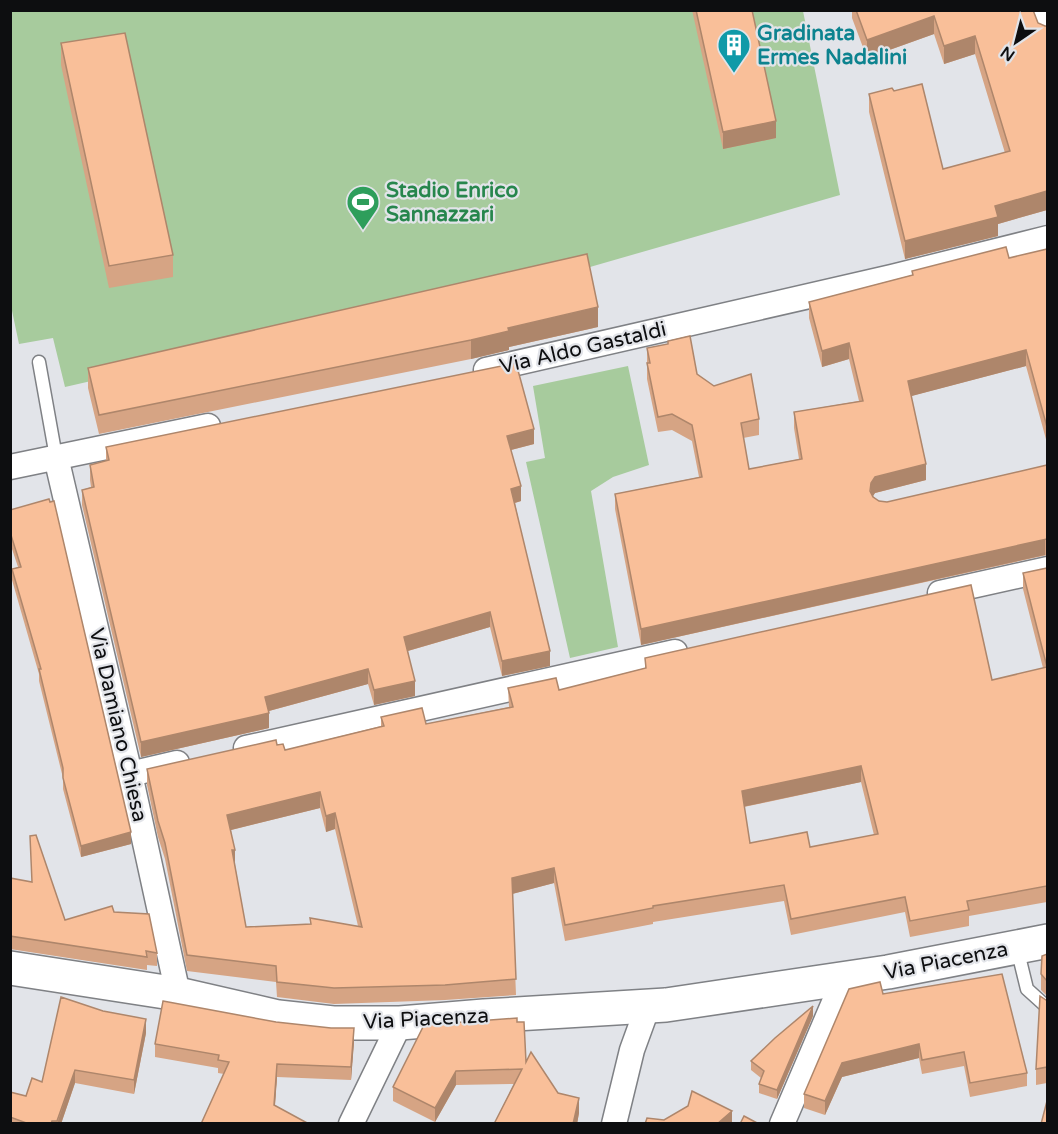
<svg xmlns="http://www.w3.org/2000/svg" width="1058" height="1134" viewBox="0 0 1058 1134" font-family="'Varela Round',sans-serif">
  <style>
    .green { fill: #a7cb9d }
    .lines { fill: none; stroke-linecap: round; stroke-linejoin: round }
    .lane-casing { stroke: #7f8185; stroke-width: 15 }
    .street-casing { stroke: #7f8185; stroke-width: 27 }
    .secondary-casing { stroke: #7f8185; stroke-width: 36 }
    .lane { stroke: #fff; stroke-width: 12 }
    .street { stroke: #fff; stroke-width: 24 }
    .secondary { stroke: #fff; stroke-width: 33 }
    .wall { fill: #d6a484; fill-rule: evenodd }
    .shaded-wall { fill: #ae866b }
    .building { fill: #f9bf99; stroke: #ae866b; stroke-width: 1.5; fill-rule: evenodd }
    .labels { text-anchor: middle; dominant-baseline: central; stroke-width: 4.5; stroke-linejoin: round; paint-order: stroke }
    .culture-label { font-size: 21px; font-weight: bold; fill: #0d838f; stroke: #e2e4e9; text-anchor: start }
    .leisure-label { font-size: 21px; font-weight: bold; fill: #27864d; stroke: #e2e4e9; text-anchor: start }
    .street-label { font-size: 21px; fill: #0d0e10; stroke: #e2e4e9 }
  </style>
  <rect width="100%" height="100%" fill="#e2e4e9"/>
  <!-- green -->
  <g class="green">
    <polygon points="10,11 803,11 840,195 590,267 65,387 53,338 19,344 11,306"/>
    <polygon points="628,366 649,465 613,477 591,491 618,647 570,658 526,462 545,458 533,386"/>
  </g>
  <g class="lines">
    <!-- lane casing -->
    <g class="lane-casing">
      <g id="lane">
        <polyline points="39,362 56,457"/>
        <polyline points="1017,948 1027,989 1048,1008"/>
      </g>
    </g>
    <!-- street casing -->
    <g class="street-casing">
      <g id="street">
        <polyline points="1041,10 1048,31"/>
        <polyline points="486,370 892,277 1048,238"/>
        <polyline points="56,457 130,774 178,994"/>
        <polyline points="10,467 208,426"/>
        <polyline points="940,593 1048,569"/>
        <polyline points="246,748 675,652"/>
        <polyline points="130,774 177,763"/>
        <polyline points="351,1124 400,1023"/>
        <polyline points="614,1124 632,1050 648,1006"/>
        <polyline points="782,1124 844,979"/>
      </g>
    </g>
    <!-- secondary casing -->
    <g class="secondary-casing">
      <polyline id="secondary" points="10,968 178,994 278,1017 333,1023 400,1023 484,1016 666,1005 888,972 1048,941"/>
    </g>
    <!-- lane -->
    <use href="#lane" class="lane"/>
    <!-- street -->
    <use href="#street" class="street"/>
    <!-- secondary -->
    <use href="#secondary" class="secondary"/>
  </g>
  <!-- wall -->
  <g class="wall">
    <polygon points="692,10 752,10 776,138 723,149"/>
    <polygon points="852,10 1033,10 1038,23 1045,26 1047,26 1047,210 998,224 998,236 905,259 869,112 869,94 943,169 1005,153 975,54 944,64 934,34 867,58 852,18"/>
    <polygon points="61,43 173,255 173,277 109,288 61,65"/>
    <polygon points="1047,249 1047,443 1026,366 911,396 926,480 875,493 873,496 879,501 887,502 1047,465 1047,555 641,645 615,509 615,494 699,477 692,441 672,430 658,432 647,379 647,348 697,374 759,419 759,435 743,438 749,469 799,459 794,428 794,412 859,401 849,359 822,367 809,318 809,302 912,275 912,271 1009,258"/>
    <polygon points="598,327 509,347 509,350 471,359 99,434 88,388 88,368"/>
    <polygon points="534,444 511,450 521,501 515,503 550,666 502,676 490,627 408,651 415,696 374,705 368,684 269,711 269,728 141,757 82,505 82,490 91,487 90,480 90,465 106,461 106,447"/>
    <polygon points="10,510 131,844 81,857 63,789 63,778 39,681 39,674 12,580 12,569 18,567 10,543"/>
    <path d="M 1047,568 L 1047,902 L 969,916 L 969,926 L 910,937 L 905,912 L 791,935 L 784,901 L 653,922 L 653,924 L 565,941 L 554,883 L 512,894 L 516,995 L 445,1000 L 334,1004 L 277,997 L 276,982 L 187,971 L 165,859 L 158,837 L 147,785 L 147,769 L 277,745 L 285,750 L 381,726 L 381,717 L 426,724 L 509,707 L 508,688 L 559,690 L 645,668 L 645,658 L 992,680 L 1043,668 L 1023,589 L 1023,573 ZM 861,782 L 874,835 L 810,847 L 750,843 L 744,807 ZM 320,808 L 326,832 L 335,829 L 358,926 L 311,924 L 246,927 L 235,865 L 231,830 Z"/>
    <polygon points="10,878 65,920 114,912 157,953 157,966 147,965 147,970 10,949"/>
    <polygon points="1047,954 1047,996 1041,990 1041,974"/>
    <polygon points="883,994 1027,1073 1027,1086 970,1097 964,1066 922,1074 919,1058 842,1077 825,1115 804,1108 804,1094"/>
    <polygon points="1046,1000 1047,1000 1047,1083 1036,1085 1036,1069"/>
    <polygon points="813,1016 777,1099 759,1093 759,1084 761,1078 751,1070 751,1061"/>
    <polygon points="517,1022 526,1062 579,1113 577,1124 494,1124 514,1084 456,1085 435,1122 393,1101 393,1087"/>
    <polygon points="146,1033 134,1094 75,1083 61,1124 10,1124 10,1092 26,1096 42,1082"/>
    <polygon points="354,1042 351,1080 277,1077 275,1105 201,1124 224,1074 218,1073 218,1068 155,1057 155,1044"/>
  </g>
  <!-- shaded-wall -->
  <g class="shaded-wall">
    <polygon points="934,16 934,34 867,58 867,40"/>
    <polygon points="975,36 975,54 944,64 944,46"/>
    <polygon points="776,121 776,138 723,149 723,132"/>
    <polygon points="1047,191 1047,210 998,224 998,236 905,259 905,241 995,206"/>
    <polygon points="598,307 598,327 509,347 509,350 471,359 471,340 508,328"/>
    <polygon points="849,343 849,359 822,367 822,351"/>
    <polygon points="1026,350 1026,366 908,397 908,381"/>
    <polygon points="534,429 534,444 507,451 507,436"/>
    <polygon points="926,464 926,480 875,493 871,499 871,483 875,477"/>
    <polygon points="521,486 521,501 511,504 511,489"/>
    <polygon points="1045,539 1045,555 641,645 641,629"/>
    <polygon points="490,612 490,627 404,652 404,637"/>
    <polygon points="550,651 550,666 502,676 502,661"/>
    <polygon points="368,669 368,684 265,712 265,697"/>
    <polygon points="415,681 415,696 374,705 374,690"/>
    <polygon points="269,713 269,728 141,757 141,742"/>
    <polygon points="861,766 861,782 742,807 742,791"/>
    <polygon points="320,792 320,808 227,831 227,815"/>
    <polygon points="335,813 335,829 326,832 326,816"/>
    <polygon points="131,832 131,844 81,857 81,846"/>
    <polygon points="232,850 235,850 235,866"/>
    <polygon points="554,868 554,883 512,894 512,878"/>
    <polygon points="813,1006 813,1016 777,1099 777,1090"/>
    <polygon points="146,1019 146,1033 134,1094 134,1080"/>
    <polygon points="354,1028 354,1042 351,1080 351,1067"/>
    <polygon points="919,1044 919,1058 842,1077 825,1115 825,1101 842,1063"/>
    <polygon points="277,1064 277,1077 274,1118 274,1105"/>
    <polygon points="75,1070 75,1083 61,1124 57,1124"/>
    <polygon points="456,1071 456,1085 435,1122 435,1108"/>
    <polygon points="579,1098 579,1113 577,1124 573,1124"/>
    <polygon points="732,1111 732,1122 731,1124 717,1124"/>
  </g>
  <!-- building -->
  <g class="building">
    <polygon points="696,10 752,10 776,121 723,132"/>
    <polygon points="856,10 1033,10 1038,23 1045,26 1047,26 1047,191 995,206 998,217 905,241 869,94 892,88 894,91 922,84 943,169 1010,151 975,36 944,46 934,16 867,40"/>
    <polygon points="125,33 173,255 109,266 61,43"/>
    <polygon points="1006,247 1009,258 1047,249 1047,427 1026,350 908,381 926,464 875,477 871,483 870,491 873,497 879,501 887,502 1047,465 1047,539 641,629 615,494 702,477 692,425 672,414 658,417 647,363 650,363 647,348 668,344 668,341 690,336 697,374 714,386 751,374 759,419 741,423 749,469 802,459 794,412 863,401 849,343 822,351 809,302 913,275 912,271"/>
    <polygon points="587,254 598,307 508,328 509,331 471,340 99,415 88,368"/>
    <polygon points="516,363 534,429 507,436 521,486 511,489 550,651 502,661 490,612 404,637 415,681 374,690 368,669 265,697 269,713 141,742 82,490 94,487 90,465 109,460 106,447"/>
    <polygon points="49,499 50,502 54,501 131,832 81,846 63,778 63,768 39,669 41,669 12,569 21,567 10,532 10,510"/>
    <path d="M 1047,568 L 1047,886 L 967,901 L 969,910 L 910,921 L 905,897 L 791,919 L 784,885 L 653,906 L 653,908 L 565,925 L 554,868 L 512,878 L 516,979 L 445,985 L 334,988 L 277,982 L 276,966 L 187,955 L 165,843 L 158,821 L 147,769 L 276,740 L 277,745 L 283,744 L 285,750 L 384,726 L 381,717 L 422,708 L 426,724 L 513,707 L 508,688 L 556,678 L 559,690 L 646,668 L 645,658 L 971,585 L 992,680 L 1047,667 L 1023,573 ZM 861,766 L 878,834 L 810,847 L 807,832 L 750,843 L 742,791 ZM 320,792 L 326,816 L 335,813 L 362,927 L 310,918 L 311,924 L 246,927 L 232,850 L 235,850 L 227,815 Z"/>
    <polygon points="36,835 65,920 112,906 114,912 149,914 157,953 146,951 147,957 10,936 10,878 32,882 30,836"/>
    <polygon points="1047,954 1047,981 1041,974 1042,956"/>
    <polygon points="1002,974 1027,1073 970,1083 964,1052 922,1060 919,1044 842,1063 825,1101 804,1094 849,989 880,982 883,994"/>
    <polygon points="1040,996 1046,1000 1047,1000 1047,1067 1036,1069"/>
    <polygon points="61,997 103,1011 146,1019 134,1080 75,1070 57,1121 52,1121 51,1124 29,1124 10,1117 10,1092 26,1096 32,1078 42,1082"/>
    <polygon points="163,1001 276,1022 331,1028 354,1028 351,1067 277,1064 274,1105 309,1124 201,1124 229,1062 218,1060 219,1055 155,1044"/>
    <polygon points="813,1006 777,1090 759,1084 764,1071 751,1061 775,1038"/>
    <polygon points="517,1018 517,1022 524,1022 526,1062 531,1052 558,1093 579,1098 573,1124 494,1124 522,1069 456,1071 435,1108 393,1087 424,1025"/>
    <polygon points="692,1091 732,1111 717,1124 645,1124 647,1118 664,1120 688,1106"/>
    <polygon points="1047,1101 1047,1124 1041,1124"/>
    <polygon points="744,1116 759,1124 740,1124"/>
  </g>
  <!-- icons -->
  <defs>
    <g id="building-pin" transform="scale(1.725)"><path d="M0 17L-7.5 6A9.5 9.5 0 1 1 7.5 6Z" fill="#0f9aa8" stroke="#e2e4e9"/><path d="M-4-6H4V6H1V3H-1V6H-4ZM-2.5-4.3h1.7v1.8h-1.7ZM.8-4.3h1.7v1.8H.8ZM-2.5-1h1.7V.8h-1.7ZM.8-1h1.7V.8H.8Z" fill="#fff"/></g>
    <g id="stadium-pin" transform="scale(1.725)"><path d="M0 17L-7.5 6A9.5 9.5 0 1 1 7.5 6Z" fill="#2e9e5b" stroke="#e2e4e9"/><path d="M0-5a6.5 5 0 1 0 0 10a6.5 5 0 1 0 0-10ZM-3.5-1.8h7v3.6h-7Z" fill="#fff"/></g>
  </defs>
  <g fill-rule="evenodd">
    <use href="#building-pin" x="734" y="45"/>
    <use href="#stadium-pin" x="363" y="202"/>
  </g>
  <g class="labels">
    <!-- culture labels -->
    <g class="culture-label">
      <text x="757" y="33">Gradinata<tspan x="757" dy="24">Ermes Nadalini</tspan></text>
    </g>
    <!-- leisure labels -->
    <g class="leisure-label">
      <text x="386" y="190">Stadio Enrico<tspan x="386" dy="24">Sannazzari</tspan></text>
    </g>
    <!-- street labels -->
    <g class="street-label">
      <text transform="translate(583 348) rotate(-13)">Via Aldo Gastaldi</text>
      <text transform="translate(118 725) rotate(77)">Via Damiano Chiesa</text>
      <text transform="translate(946 961) rotate(-11)">Via Piacenza</text>
      <text transform="translate(426 1019) rotate(-3)">Via Piacenza</text>
    </g>
  </g>
  <!-- border -->
  <rect width="1058" height="1134" fill="none" stroke="#0d0e10" stroke-width="24"/>
  <!-- north arrow -->
  <g transform="translate(1016 42) rotate(215)" stroke="#e2e4e9" stroke-width="4.5" paint-order="stroke">
  <path d="M0-4.5L10 22L0 15L-10 22Z" fill="#0d0e10"/>
  <text y="-9" font-size="16" font-weight="bold" text-anchor="middle" fill="#0d0e10">N</text>
  </g>
</svg>
